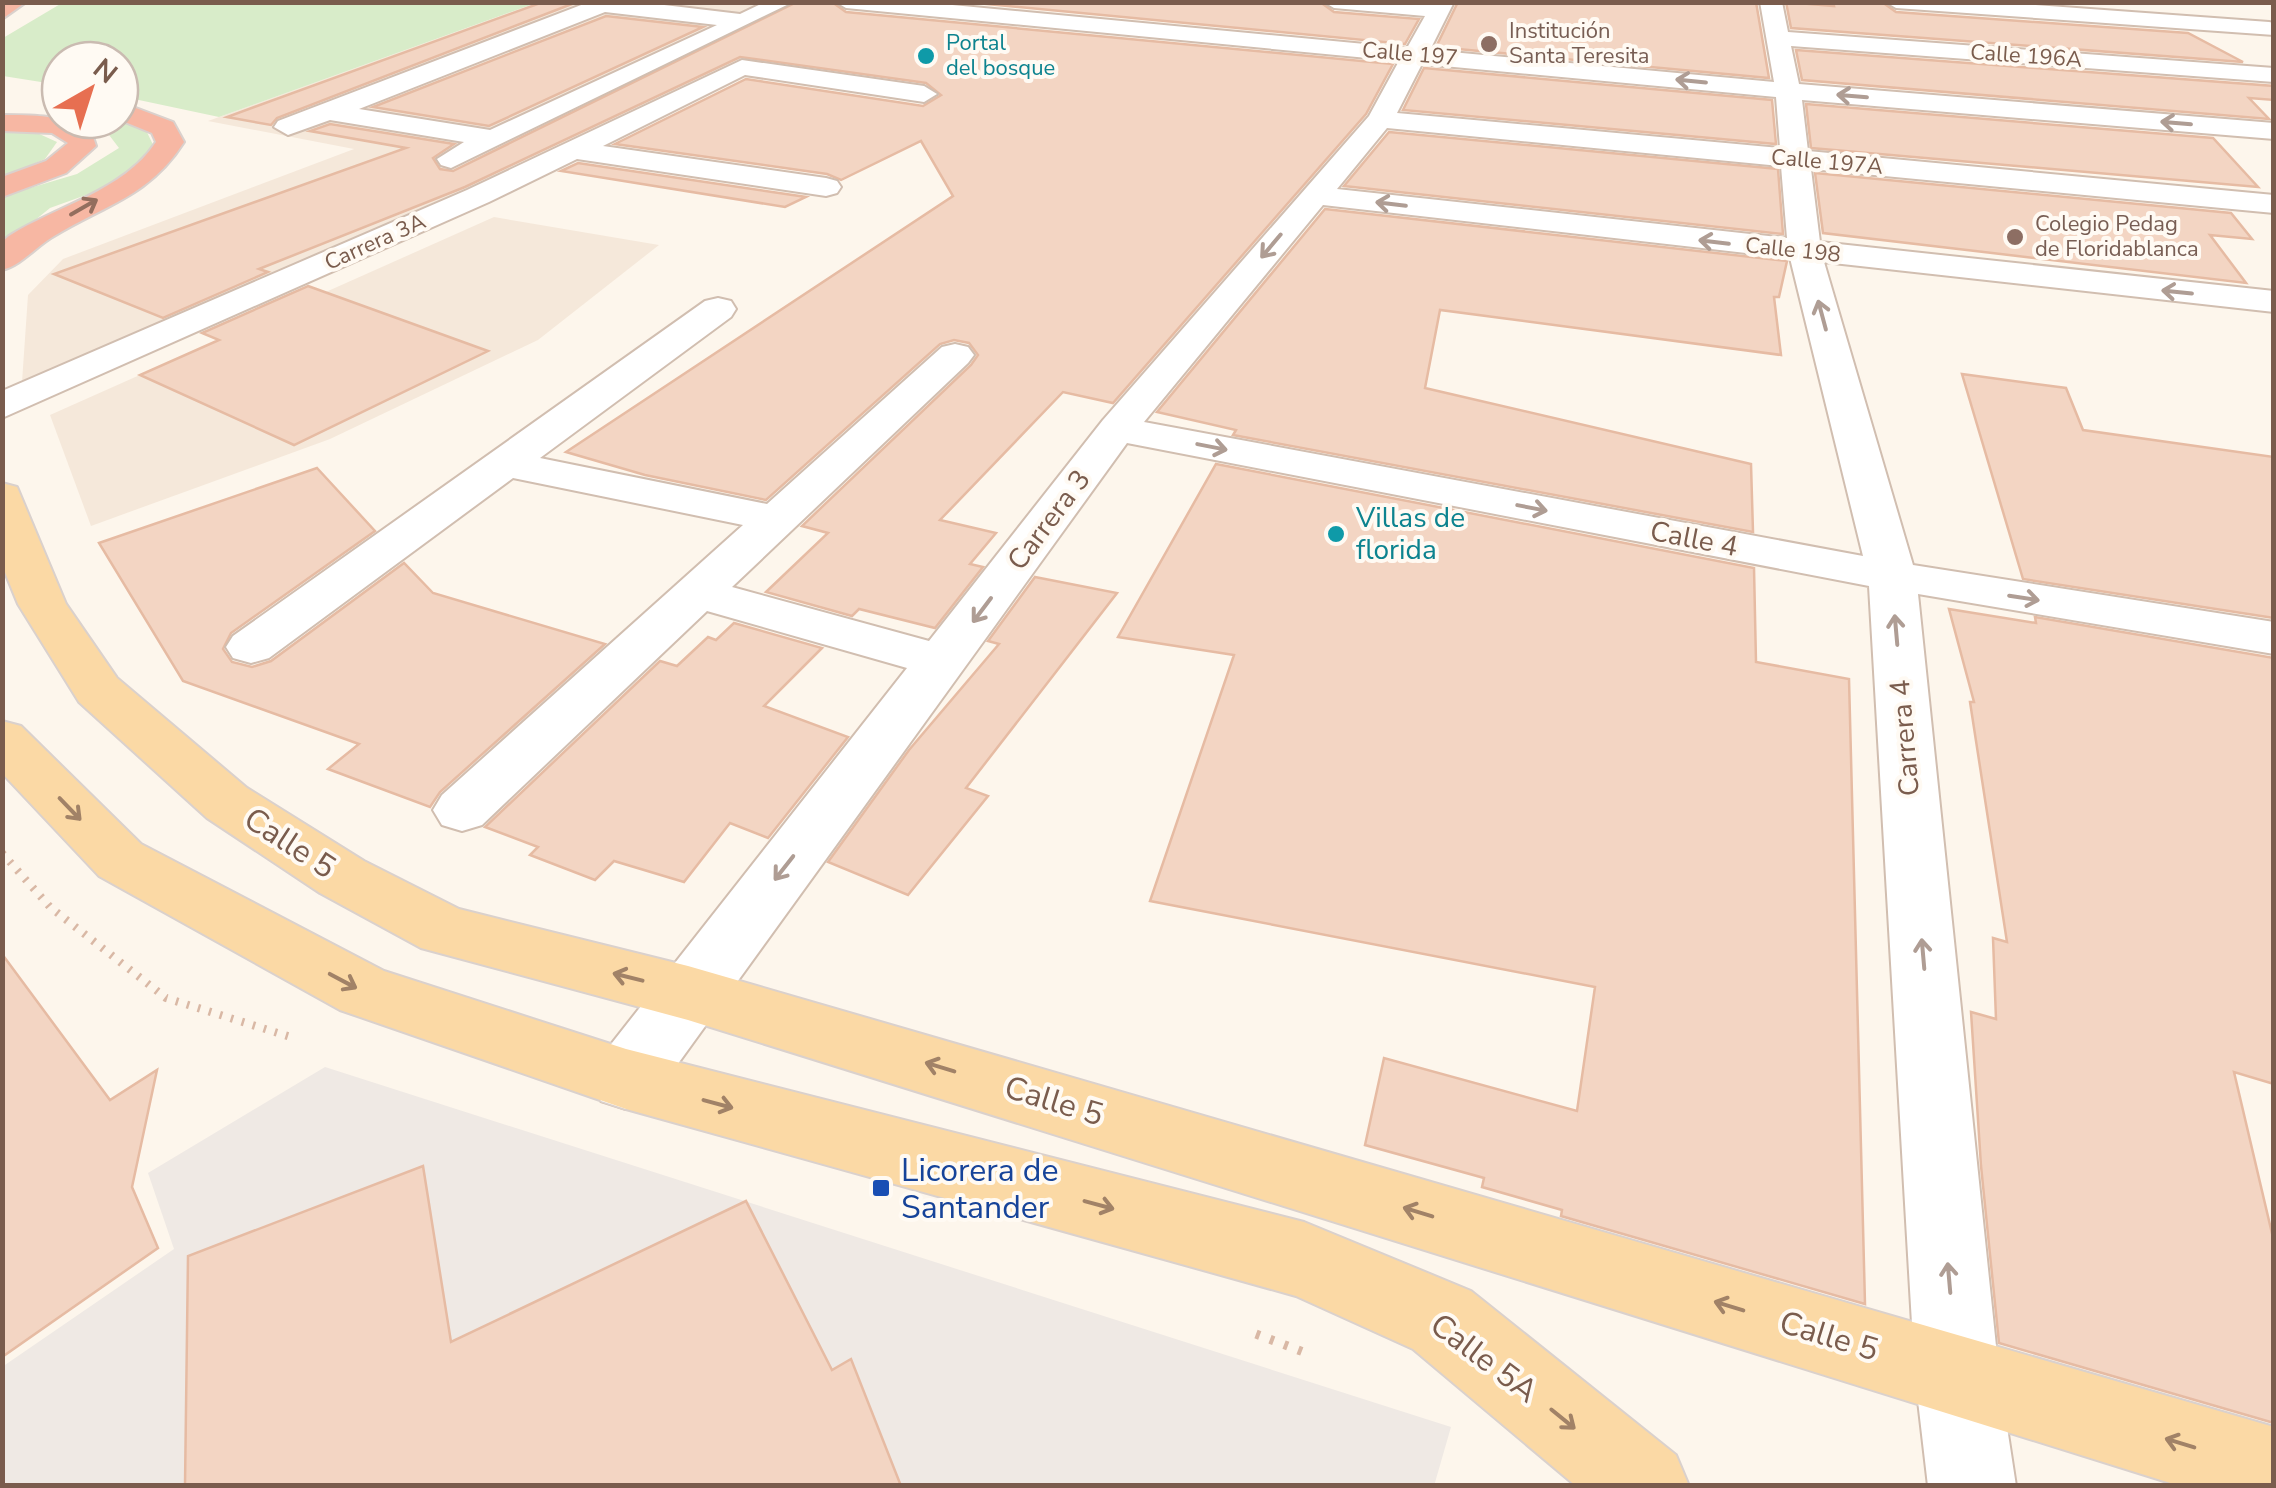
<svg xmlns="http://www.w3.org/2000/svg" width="2276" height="1488" viewBox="0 0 2276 1488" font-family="'Nunito Sans',sans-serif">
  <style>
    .residential { fill: #f5e8da }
    .industrial { fill: #efe9e4 }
    .green { fill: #d8ecc9 }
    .building { fill: #f3d5c3; stroke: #e6bba3; stroke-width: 2.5 }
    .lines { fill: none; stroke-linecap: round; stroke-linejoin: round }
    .minor-casing { stroke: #d1beb0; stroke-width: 4 }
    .major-casing { stroke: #dad1cd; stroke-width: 4 }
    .highway-casing { stroke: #dad1cd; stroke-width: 4 }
    .path-far1 { stroke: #d9b8a5; stroke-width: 8; stroke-dasharray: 2.5 9; stroke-linecap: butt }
    .path { stroke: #d9b8a5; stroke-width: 9; stroke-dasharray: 4 11; stroke-linecap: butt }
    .minor { fill: #fff; fill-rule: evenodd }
    .major { fill: #fbd9a5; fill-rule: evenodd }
    .highway { fill: #f7b7a3; fill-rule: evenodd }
    .oneway { stroke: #af9d94 }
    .oneway2 { stroke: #936e5e }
    .oneway3 { stroke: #a18267 }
    .education-dot { fill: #8d6e63; stroke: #fffaf3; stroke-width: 4 }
    .culture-dot { fill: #0f9aa8; stroke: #fffaf3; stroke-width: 4 }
    .transit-dot { fill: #1a4fb4; stroke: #fffaf3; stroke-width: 4 }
    .labels { text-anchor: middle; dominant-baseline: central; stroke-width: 8; stroke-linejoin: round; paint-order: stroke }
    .far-education-label { font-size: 22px; fill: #785e54; stroke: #fffaf3; text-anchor: start }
    .far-culture-label { font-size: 22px; fill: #0d838f; stroke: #fffaf3; text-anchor: start }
    .far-street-label { font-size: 22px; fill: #7a5c4d; stroke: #fffaf3 }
    .culture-label { font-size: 28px; fill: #0d838f; stroke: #fffaf3; text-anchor: start }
    .street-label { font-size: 28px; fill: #7a5c4d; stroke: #fffaf3 }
    .near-street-label { font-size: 32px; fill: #7a5c4d; stroke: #fffaf3 }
    .near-transit-label { font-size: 32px; fill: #164399; stroke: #fffaf3; text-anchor: start }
  </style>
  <rect width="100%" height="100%" fill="#fdf6ec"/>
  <!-- residential -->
  <g class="residential">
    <polygon points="760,2 840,11 503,177 22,382 28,295 63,259 354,149 208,121 536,3"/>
    <polygon points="494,217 659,245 538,340 330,439 91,526 50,415"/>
  </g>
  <!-- industrial -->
  <polygon class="industrial" points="325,1067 1451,1427 1434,1486 3,1486 2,1367 174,1249 148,1173"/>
  <!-- green -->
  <g class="green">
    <polygon points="62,3 62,2 536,3 219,117 120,96 120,60 60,60 60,85 3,76 3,38"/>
    <polygon points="71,120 120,120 145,128 155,149 111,186 50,208 3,246 3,196 77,174 119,148 103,127"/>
    <polygon points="3,131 35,132 57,142 45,159 3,177"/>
  </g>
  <!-- building -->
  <g class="building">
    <polygon points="543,2 577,2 277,118 271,125 227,117"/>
    <polygon points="797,2 832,2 846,12 1393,64 1366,114 1113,403 1063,392 940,520 996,533 970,564 983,567 935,628 859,609 852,616 766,592 828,533 802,526 971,365 978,355 969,343 954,340 940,344 766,500 645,475 566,452 953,196 921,141 841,180 827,174 615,144 746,79 923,106 941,95 926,83 740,57 465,187 259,269 268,272 163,318 54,274 406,148 310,131 330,124 454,144 433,158 440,169 453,171"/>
    <polygon points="966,2 1320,2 1334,12 1419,19 1405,44"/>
    <polygon points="1458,2 1756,2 1769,78 1436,47"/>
    <polygon points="1786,2 1834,6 1833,2 1882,2 1896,12 2188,33 2243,62 1791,28"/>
    <polygon points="606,16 703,27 489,126 373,107"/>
    <polygon points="1796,50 2274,86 2274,100 2249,98 2269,119 1802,80"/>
    <polygon points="1424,68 1772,100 1776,144 1403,110"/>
    <polygon points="1806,104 2213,138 2258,187 1811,148"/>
    <polygon points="1389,132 1778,169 1783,234 1344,186"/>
    <polygon points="578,163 806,197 785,207 561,171"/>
    <polygon points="1815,173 2231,213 2252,239 2210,235 2246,283 1823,233"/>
    <polygon points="1325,209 1787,261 1779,297 1774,297 1781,355 1440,310 1425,388 1751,464 1753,532 1233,435 1236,430 1157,412"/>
    <polygon points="308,286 488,351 294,445 140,375 219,340 202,333"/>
    <polygon points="1962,374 2066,388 2083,430 2274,457 2274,618 2023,579"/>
    <polygon points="1216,464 1754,568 1756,662 1849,679 1865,1304 1561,1216 1562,1210 1482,1187 1484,1178 1365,1145 1384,1058 1577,1111 1595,987 1150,901 1234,655 1118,637"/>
    <polygon points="317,468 375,531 231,633 223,649 232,662 252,667 271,661 404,563 433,593 605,644 440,792 430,807 328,769 359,744 183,681 99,543"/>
    <polygon points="1035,577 1117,593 966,788 988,796 908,895 828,862 909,750 999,644 988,641"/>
    <polygon points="1949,609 2036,623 2035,617 2274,658 2274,1084 2234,1072 2274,1242 2274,1423 1999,1343 1981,1166 1971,1012 1996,1019 1993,938 2007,942 1970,702 1974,702"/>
    <polygon points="734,623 822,648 764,706 848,737 768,838 730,823 684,882 614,861 595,880 530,855 538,847 485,827 660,661 677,666 708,637 716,640"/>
    <polygon points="2,954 110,1100 157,1070 132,1187 158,1248 2,1357"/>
    <polygon points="423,1166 451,1342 746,1201 832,1370 851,1359 901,1486 185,1486 188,1256"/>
  </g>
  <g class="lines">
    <!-- minor casing -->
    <g class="minor-casing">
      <g id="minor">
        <path d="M 589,2 L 639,2 L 740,14 L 765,2 L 793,2 L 451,168 L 441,165 L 437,159 L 464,142 L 330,120 L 288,135 L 274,127 L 278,121 ZM 605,12 L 717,25 L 490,130 L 359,109 Z"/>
        <path d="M 836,2 L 921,2 L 1407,48 L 1425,16 L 1334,8 L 1324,2 L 1454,2 L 1430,50 L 1774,82 L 1760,2 L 1782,2 L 1788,32 L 2274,68 L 2274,82 L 1791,46 L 1799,84 L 2274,123 L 2274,139 L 1802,100 L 1808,151 L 2274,195 L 2274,213 L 1811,169 L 1820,242 L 2274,291 L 2274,312 L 1824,262 L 1913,565 L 2274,622 L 2274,654 L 1918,594 L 1999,1375 L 2016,1486 L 1928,1486 L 1915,1375 L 1869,586 L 1127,443 L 651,1101 L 626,1109 L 601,1101 L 591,1079 L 601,1057 L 907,668 L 707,611 L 482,825 L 462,831 L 442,825 L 433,810 L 442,795 L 743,525 L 513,478 L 269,658 L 251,663 L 233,658 L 226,647 L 233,636 L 705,301 L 718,298 L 731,301 L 736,309 L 731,317 L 540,458 L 767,504 L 942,347 L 955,344 L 968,347 L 974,355 L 968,363 L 732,587 L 929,641 L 1103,420 L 1369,116 L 1399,61 L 846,8 ZM 1422,64 L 1776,97 L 1780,148 L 1397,113 ZM 1387,128 L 1781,166 L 1787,238 L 1337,189 ZM 1323,205 L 1790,258 L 1863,556 L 1144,422 Z"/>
        <polygon points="1886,2 1993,2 2269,22 2274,23 2274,35 1896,8"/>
        <polygon points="742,60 924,86 937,94 924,102 745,75 603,146 826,178 837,181 841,187 837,193 826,196 577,159 489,202 2,418 2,391 467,190"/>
      </g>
    </g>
    <!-- major casing -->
    <g class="major-casing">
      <g id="major">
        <polygon points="2,483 17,487 66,604 117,678 247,788 364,861 459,909 688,966 2274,1427 2274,1486 2180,1486 688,1020 421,948 320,893 207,818 79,702 18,604 2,565"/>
        <polygon points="2,721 21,726 141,844 384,971 626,1049 1304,1222 1471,1291 1676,1455 1689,1486 1576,1486 1413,1349 1296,1296 626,1109 340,1010 99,876 2,773"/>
      </g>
    </g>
    <!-- highway casing -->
    <g class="highway-casing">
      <g id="highway">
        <polygon points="2,2 26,2 2,19"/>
        <path d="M 120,102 L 173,122 L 184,142 C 150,196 105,205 54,236 C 36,246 22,265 2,270 L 2,242 L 9,236 C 56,206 124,191 156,142 L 152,133 L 120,120 Z"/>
        <path d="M 2,115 C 34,115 63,115 91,131 L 96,146 L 66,173 L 2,197 L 2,177 L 46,161 L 68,143 L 52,133 L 2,131 Z"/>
      </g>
    </g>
    <!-- path-far1 -->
    <polyline class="path-far1" points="2,853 50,907 166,998 294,1038"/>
    <!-- path -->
    <polyline class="path" points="1256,1334 1306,1353"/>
    <!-- minor -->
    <use href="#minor" class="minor"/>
    <!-- major -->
    <use href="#major" class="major"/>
    <!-- highway -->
    <use href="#highway" class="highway"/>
  </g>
  <!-- one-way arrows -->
  <defs><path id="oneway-shaft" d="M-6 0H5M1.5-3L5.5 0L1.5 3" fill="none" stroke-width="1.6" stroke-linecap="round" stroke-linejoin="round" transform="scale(2.5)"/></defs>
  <g class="oneway">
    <use href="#oneway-shaft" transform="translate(1691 81) rotate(-174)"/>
    <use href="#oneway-shaft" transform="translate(1852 96) rotate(-175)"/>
    <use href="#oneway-shaft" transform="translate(2176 123) rotate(-175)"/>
    <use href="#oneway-shaft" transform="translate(1391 204) rotate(-173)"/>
    <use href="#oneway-shaft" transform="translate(1714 242) rotate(-173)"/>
    <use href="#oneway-shaft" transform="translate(1271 246) rotate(130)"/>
    <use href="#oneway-shaft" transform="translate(2177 292) rotate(-174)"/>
    <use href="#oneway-shaft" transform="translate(1822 315) rotate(-105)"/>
    <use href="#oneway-shaft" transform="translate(1212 447) rotate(11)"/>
    <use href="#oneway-shaft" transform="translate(1532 508) rotate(11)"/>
    <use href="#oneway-shaft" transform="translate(2024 598) rotate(9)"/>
    <use href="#oneway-shaft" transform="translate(982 610) rotate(127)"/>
    <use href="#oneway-shaft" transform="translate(1896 630) rotate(-95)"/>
    <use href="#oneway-shaft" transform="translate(784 868) rotate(128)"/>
    <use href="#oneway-shaft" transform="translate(1923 954) rotate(-95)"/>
    <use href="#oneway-shaft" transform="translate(1949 1278) rotate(-95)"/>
  </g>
  <use class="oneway2" href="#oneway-shaft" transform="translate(84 207) rotate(-30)"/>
  <g class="oneway3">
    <use href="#oneway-shaft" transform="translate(70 809) rotate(46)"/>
    <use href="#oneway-shaft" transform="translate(628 977) rotate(-166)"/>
    <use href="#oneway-shaft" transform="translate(343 981) rotate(28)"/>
    <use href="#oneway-shaft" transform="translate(940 1067) rotate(-163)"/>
    <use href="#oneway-shaft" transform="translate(718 1104) rotate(15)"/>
    <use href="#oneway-shaft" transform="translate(1099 1205) rotate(15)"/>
    <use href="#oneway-shaft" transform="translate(1418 1212) rotate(-163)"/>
    <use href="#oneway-shaft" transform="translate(1729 1306) rotate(-163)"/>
    <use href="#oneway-shaft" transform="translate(1563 1419) rotate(39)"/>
    <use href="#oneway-shaft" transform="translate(2180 1443) rotate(-163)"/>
  </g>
  <!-- markers -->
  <g class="education-dot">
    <circle cx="1489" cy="44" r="10"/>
    <circle cx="2015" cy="237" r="10"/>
  </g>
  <g class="culture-dot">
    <circle cx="926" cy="56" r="10"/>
    <circle cx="1336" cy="534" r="10"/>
  </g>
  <rect class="transit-dot" x="871" y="1178" width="20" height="20" rx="5"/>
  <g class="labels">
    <!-- far-education labels -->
    <g class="far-education-label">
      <text x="1509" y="31">Institución<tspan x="1509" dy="25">Santa Teresita</tspan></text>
      <text x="2035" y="224">Colegio Pedag<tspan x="2035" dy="25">de Floridablanca</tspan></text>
    </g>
    <!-- far-culture labels -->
    <g class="far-culture-label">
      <text x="946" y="43">Portal<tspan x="946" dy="25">del bosque</tspan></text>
    </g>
    <!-- far-street labels -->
    <g class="far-street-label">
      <text transform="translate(1410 54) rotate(5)">Calle 197</text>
      <text transform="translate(2026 56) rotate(4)">Calle 196A</text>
      <text transform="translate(1827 162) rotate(5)">Calle 197A</text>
      <text transform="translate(375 242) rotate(-24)">Carrera 3A</text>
      <text transform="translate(1793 250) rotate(6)">Calle 198</text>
    </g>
    <!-- culture labels -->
    <g class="culture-label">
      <text x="1356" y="518">Villas de<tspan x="1356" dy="32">florida</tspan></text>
    </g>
    <!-- street labels -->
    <g class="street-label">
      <text transform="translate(1049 520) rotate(-53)">Carrera 3</text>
      <text transform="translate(1694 539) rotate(11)">Calle 4</text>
      <text transform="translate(1905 738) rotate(-95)">Carrera 4</text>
    </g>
    <!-- near-street labels -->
    <g class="near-street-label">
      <text transform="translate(290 843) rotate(33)">Calle 5</text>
      <text transform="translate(1054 1101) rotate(17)">Calle 5</text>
      <text transform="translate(1829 1336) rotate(17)">Calle 5</text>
      <text transform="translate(1484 1358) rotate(37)">Calle 5A</text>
    </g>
    <!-- near-transit labels -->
    <g class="near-transit-label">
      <text x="901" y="1170">Licorera de<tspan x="901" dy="37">Santander</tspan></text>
    </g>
  </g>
  <!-- border -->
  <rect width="2276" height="1488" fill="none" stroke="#7a5c4d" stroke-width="10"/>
  <!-- north arrow -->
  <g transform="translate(90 90) rotate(39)"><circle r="48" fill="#fffaf3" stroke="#cabbb1" stroke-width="2.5"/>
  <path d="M0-8L18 38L0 25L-18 38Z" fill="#e76f51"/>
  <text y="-15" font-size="28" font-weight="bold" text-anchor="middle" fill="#7a5c4d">N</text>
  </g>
</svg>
